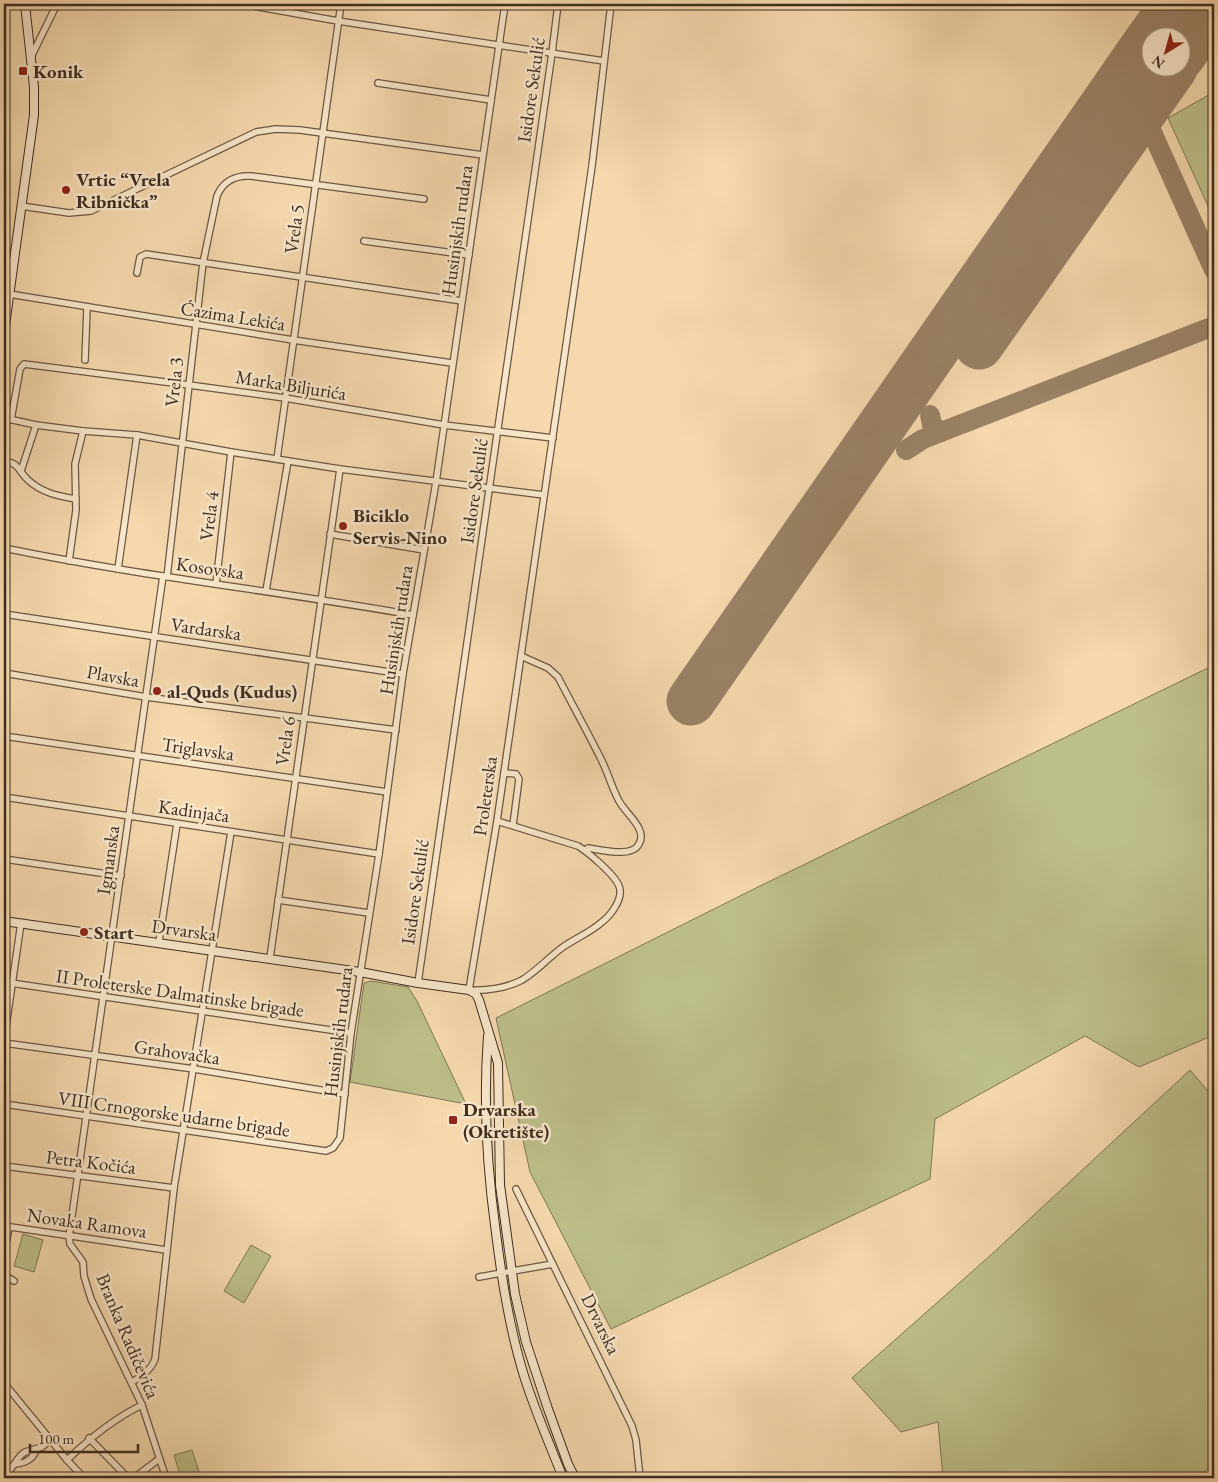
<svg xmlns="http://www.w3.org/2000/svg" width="1218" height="1482" viewBox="0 0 1218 1482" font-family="'EB Garamond',serif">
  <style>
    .green { fill: #bdbf89; stroke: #7e7654 }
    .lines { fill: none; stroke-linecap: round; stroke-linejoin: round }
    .taxiway { stroke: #9a8266; stroke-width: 20 }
    .runway { stroke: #9a8266; stroke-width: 49 }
    .minor-casing { stroke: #6c5743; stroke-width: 8 }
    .secondary-casing { stroke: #3f2c20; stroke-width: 10 }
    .minor { stroke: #f8e6ca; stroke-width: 5.5 }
    .secondary { stroke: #f8e6ca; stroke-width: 8 }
    .poi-dot { fill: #8f2418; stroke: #f8e6ca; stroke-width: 2 }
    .labels { text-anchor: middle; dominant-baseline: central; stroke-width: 5; stroke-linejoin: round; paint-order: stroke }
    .poi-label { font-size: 19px; font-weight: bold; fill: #3f2c20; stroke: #f8e6ca; text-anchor: start }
    .street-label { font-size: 19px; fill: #3f2c20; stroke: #f8e6ca }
  </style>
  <rect width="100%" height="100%" fill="#f5d9ad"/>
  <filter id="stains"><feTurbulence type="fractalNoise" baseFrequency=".004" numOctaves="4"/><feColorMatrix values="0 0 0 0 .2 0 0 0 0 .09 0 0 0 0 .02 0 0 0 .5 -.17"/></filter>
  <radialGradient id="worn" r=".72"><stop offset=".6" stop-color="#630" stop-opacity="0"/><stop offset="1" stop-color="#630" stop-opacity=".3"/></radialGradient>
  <!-- green -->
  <g class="green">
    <polygon points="1214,92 1214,219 1168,118"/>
    <polygon points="1214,665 1214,1035 1139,1067 1085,1036 935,1119 930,1179 611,1329 530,1172 496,1018 756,888"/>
    <polygon points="371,981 408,987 417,1001 466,1104 350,1082 364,983"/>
    <polygon points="1190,1070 1214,1098 1214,1463 1197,1478 943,1478 938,1422 901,1432 852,1378 992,1254"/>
    <polygon points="23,1234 43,1240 34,1272 14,1266"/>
    <polygon points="251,1245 271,1256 244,1303 224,1291"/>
    <polygon points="192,1450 201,1478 181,1478 174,1455"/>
  </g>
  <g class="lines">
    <!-- taxiway -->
    <g class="taxiway">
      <polyline points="1148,104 1146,115 1151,130"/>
      <polyline points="1131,128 1139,125 1151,130 1214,270"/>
      <polyline points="930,415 932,425 941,432"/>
      <polyline points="906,450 923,439 941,432 1214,326"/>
    </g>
    <!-- runway -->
    <g class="runway">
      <polyline points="1151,38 1175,4"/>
      <polyline points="1180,57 1211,14"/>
      <polyline points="979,345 1173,68"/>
      <polyline points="691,701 1150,39"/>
    </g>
    <!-- minor casing -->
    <g class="minor-casing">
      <g id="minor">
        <polyline points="242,4 338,21 604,61"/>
        <polyline points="31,57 57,4"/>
        <polyline points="378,83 491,100"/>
        <polyline points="21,206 69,213 91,211 256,132 276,129 300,130 483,155"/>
        <polyline points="364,241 469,255"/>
        <polyline points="137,273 140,257 146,254 462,301"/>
        <polyline points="9,294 293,340 452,363"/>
        <polyline points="85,360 87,308"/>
        <polyline points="4,418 36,425 83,431 137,435 231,452 340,469 544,495"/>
        <polyline points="11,420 20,369 24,364 189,385 285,398 444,425 553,438"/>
        <polyline points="277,459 341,4"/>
        <path d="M 4,462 C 18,461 19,472 28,480 C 42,493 58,496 76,499"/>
        <polyline points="21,471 36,425"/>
        <polyline points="330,534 424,550"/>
        <path d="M 4,548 C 139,576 277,591 413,615"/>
        <polyline points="69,561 76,510 75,464 83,431"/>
        <polyline points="118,569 137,435"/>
        <polyline points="163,576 69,1237 70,1244 83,1262 84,1276 91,1299 142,1405 166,1478"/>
        <path d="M 167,577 L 203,263 L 217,196 C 223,181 236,175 251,176 L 424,199"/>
        <polyline points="216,584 231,452"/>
        <polyline points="266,591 288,461"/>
        <polyline points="4,614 403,674"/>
        <path d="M 521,656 L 548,668 L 558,677 C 572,704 587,731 601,759 C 608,773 612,788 619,801 C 625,813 648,829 639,844 C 632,858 602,850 588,848 L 585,850"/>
        <polyline points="4,673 146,697 396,730"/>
        <polyline points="4,736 387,792"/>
        <polyline points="504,773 516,774 519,779 513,825"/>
        <polyline points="4,797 379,854"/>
        <path d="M 497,821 L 578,846 C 588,852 615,875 619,886 C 624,898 611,915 602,922 C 591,932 576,938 563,947 C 549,957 537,971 522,980 C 507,988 486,991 469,990 L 497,821 L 592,166 L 611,4"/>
        <polyline points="4,859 121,876"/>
        <polyline points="278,900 369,913"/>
        <polyline points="159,942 177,824"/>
        <polyline points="270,958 340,469"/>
        <polyline points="4,982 351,1033"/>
        <polyline points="418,983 552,53 558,4"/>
        <polyline points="4,1040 21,923"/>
        <polyline points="4,1043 194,1069 345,1094"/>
        <polyline points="4,1104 326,1151 333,1148 340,1138 351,1033 379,854 403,674 436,482 505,4"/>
        <polyline points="4,1166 174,1188"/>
        <polyline points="516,1189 632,1426 636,1440 640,1478"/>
        <polyline points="4,1226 166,1250"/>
        <polyline points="4,1254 9,1227"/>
        <polyline points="4,1275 14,1281"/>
        <polyline points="479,1277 553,1264"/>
        <path d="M 132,1382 C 142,1376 151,1370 155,1359 L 174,1188 L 231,832"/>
        <polyline points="4,1383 67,1460 84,1478"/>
        <polyline points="89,1438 128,1478"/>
        <path d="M 67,1460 C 90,1438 113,1419 142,1405"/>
        <path d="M 15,1464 C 26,1463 32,1460 37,1449"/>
        <polyline points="4,1478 21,1455 25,1452 42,1447 50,1440"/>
        <polyline points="134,1478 159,1459"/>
      </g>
    </g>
    <!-- secondary casing -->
    <g class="secondary-casing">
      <g id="secondary">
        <polyline points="4,333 34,115 34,87 25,4"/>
        <polyline points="4,921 360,972 418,983 469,990 476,994 479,1000 498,1063 500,1185 515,1294 526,1342 548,1409 568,1464 575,1478"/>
        <path d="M 488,1036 C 483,1102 487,1168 496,1233 C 502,1282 510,1332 525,1379 C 536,1413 550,1445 563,1478"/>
      </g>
    </g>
    <!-- minor -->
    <use href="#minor" class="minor"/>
    <!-- secondary -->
    <use href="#secondary" class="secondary"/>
  </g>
  <!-- markers -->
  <g class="poi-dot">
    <rect x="18" y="66" width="10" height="10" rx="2.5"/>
    <circle cx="66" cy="190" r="5"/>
    <circle cx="343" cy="526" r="5"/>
    <circle cx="157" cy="691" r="5"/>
    <circle cx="84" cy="932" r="5"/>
    <rect x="448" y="1115" width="10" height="10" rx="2.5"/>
  </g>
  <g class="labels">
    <!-- poi labels -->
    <g class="poi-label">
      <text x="33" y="71">Konik</text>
      <text x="76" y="179">Vrtic “Vrela<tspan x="76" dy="22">Ribnička”</tspan></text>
      <text x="353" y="515">Biciklo<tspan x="353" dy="22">Servis-Nino</tspan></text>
      <text x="167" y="691">al-Quds (Kudus)</text>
      <text x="94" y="932">Start</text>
      <text x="463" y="1109">Drvarska<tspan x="463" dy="22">(Okretište)</tspan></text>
    </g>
    <!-- street labels -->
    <g class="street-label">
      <text transform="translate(531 90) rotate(-82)">Isidore Sekulić</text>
      <text transform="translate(294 229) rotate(-82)">Vrela 5</text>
      <text transform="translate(457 230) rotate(-82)">Husinjskih rudara</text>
      <text transform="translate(233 316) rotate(9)">Ćazima Lekića</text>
      <text transform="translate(174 382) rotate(-84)">Vrela 3</text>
      <text transform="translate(291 385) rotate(9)">Marka Biljurića</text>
      <text transform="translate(474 491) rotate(-82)">Isidore Sekulić</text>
      <text transform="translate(209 516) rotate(-83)">Vrela 4</text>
      <text transform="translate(210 568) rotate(8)">Kosovska</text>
      <text transform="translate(206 629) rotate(8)">Vardarska</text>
      <text transform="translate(396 630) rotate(-81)">Husinjskih rudara</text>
      <text transform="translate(113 676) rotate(10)">Plavska</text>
      <text transform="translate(285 741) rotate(-82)">Vrela 6</text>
      <text transform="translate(198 749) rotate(8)">Triglavska</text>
      <text transform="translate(485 796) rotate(-82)">Proleterska</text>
      <text transform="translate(194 811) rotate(8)">Kadinjača</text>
      <text transform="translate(108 860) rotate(-82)">Igmanska</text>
      <text transform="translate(415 892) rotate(-82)">Isidore Sekulić</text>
      <text transform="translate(184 930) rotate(8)">Drvarska</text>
      <text transform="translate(180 993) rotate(8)">II Proleterske Dalmatinske brigade</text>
      <text transform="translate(338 1032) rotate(-83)">Husinjskih rudara</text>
      <text transform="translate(177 1052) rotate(8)">Grahovačka</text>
      <text transform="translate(174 1114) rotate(8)">VIII Crnogorske udarne brigade</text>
      <text transform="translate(91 1162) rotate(7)">Petra Kočića</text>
      <text transform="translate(87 1223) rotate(8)">Novaka Ramova</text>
      <text transform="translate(601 1324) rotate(64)">Drvarska</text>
      <text transform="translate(128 1336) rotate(67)">Branka Radičevića</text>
    </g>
  </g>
  <!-- margin -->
  <rect width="1218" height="1482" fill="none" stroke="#f5d9ad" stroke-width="20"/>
  <rect x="5" y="5" width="1208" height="1472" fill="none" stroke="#3f2c20" stroke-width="2.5"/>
  <rect x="10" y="10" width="1198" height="1462" fill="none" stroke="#3f2c20"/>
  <!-- north arrow -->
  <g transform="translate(1166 52) rotate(217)"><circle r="24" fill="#f8e6ca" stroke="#ae9c86"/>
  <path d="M0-4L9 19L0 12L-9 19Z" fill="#8f2418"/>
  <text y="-8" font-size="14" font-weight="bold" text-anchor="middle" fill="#3f2c20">N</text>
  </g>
  <!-- scale -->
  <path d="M30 1444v8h108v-8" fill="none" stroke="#3f2c20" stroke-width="2.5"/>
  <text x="38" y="1444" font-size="15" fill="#3f2c20" stroke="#f8e6ca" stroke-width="4" paint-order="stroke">100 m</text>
  <rect width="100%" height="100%" filter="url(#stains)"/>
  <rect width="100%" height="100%" fill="url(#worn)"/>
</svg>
